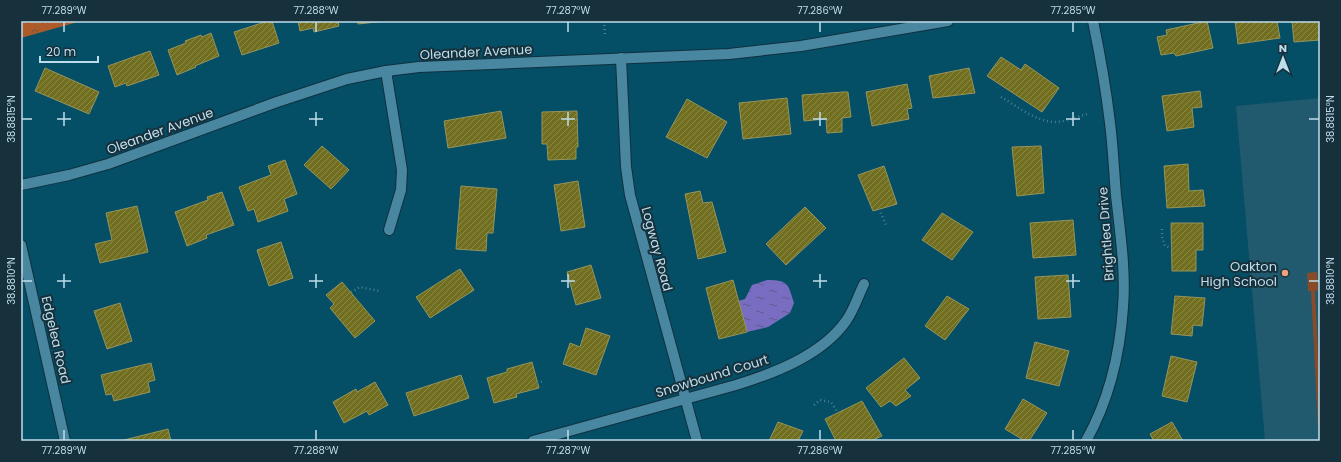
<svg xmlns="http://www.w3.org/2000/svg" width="1341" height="462" viewBox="0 0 1341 462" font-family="Poppins,sans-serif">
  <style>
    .built { fill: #21596f }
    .forest { fill: url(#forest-crowns) }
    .garden { fill: #884b2a }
    .water { fill: url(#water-ripples) }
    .building { fill: url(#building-hatch); stroke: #95945d }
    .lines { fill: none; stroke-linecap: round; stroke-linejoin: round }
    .minor-casing { stroke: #10313f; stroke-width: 12 }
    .path { stroke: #478196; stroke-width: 2.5; stroke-dasharray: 1 3; stroke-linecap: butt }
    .minor { stroke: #4987a1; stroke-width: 10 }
    .ticks { fill: none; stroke: #beddeb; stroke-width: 1.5 }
    .poi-dot { fill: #f0a27a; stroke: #17313c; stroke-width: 1.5 }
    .labels { text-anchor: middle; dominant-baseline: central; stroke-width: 4; stroke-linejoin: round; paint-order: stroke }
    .street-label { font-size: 13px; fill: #beddeb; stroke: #17313c }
    .poi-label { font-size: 13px; fill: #beddeb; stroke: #17313c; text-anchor: end }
    .neatline { fill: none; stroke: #beddeb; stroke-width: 1.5 }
    .ticks-label { font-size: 10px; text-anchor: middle; fill: #beddeb }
  </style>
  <defs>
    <pattern id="forest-crowns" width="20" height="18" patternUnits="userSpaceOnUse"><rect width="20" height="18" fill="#ae5b2c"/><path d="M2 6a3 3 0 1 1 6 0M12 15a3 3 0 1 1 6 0" fill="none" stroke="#7f5136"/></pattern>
    <pattern id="water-ripples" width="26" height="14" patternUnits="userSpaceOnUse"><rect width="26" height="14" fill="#786dc0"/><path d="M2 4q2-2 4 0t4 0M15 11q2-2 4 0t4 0" fill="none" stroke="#5f5c8f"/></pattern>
    <pattern id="building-hatch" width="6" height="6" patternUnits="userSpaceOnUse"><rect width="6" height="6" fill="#716f1f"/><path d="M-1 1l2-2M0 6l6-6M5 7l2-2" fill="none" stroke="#8a8a4b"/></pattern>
  </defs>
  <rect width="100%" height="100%" fill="#044e66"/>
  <!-- built -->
  <polygon class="built" points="1320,98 1320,441 1265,441 1236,106"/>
  <!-- forest -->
  <polygon class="forest" points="21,21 81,21 21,38"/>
  <!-- garden -->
  <polygon class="garden" points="1317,272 1318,290 1315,291 1320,394 1320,426 1318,426 1311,291 1308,291 1307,273"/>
  <!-- water -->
  <path class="water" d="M 767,280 C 789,280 788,284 794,303 L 790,313 L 768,327 L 747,332 L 738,301 L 745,299 L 752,285 Z"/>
  <!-- building -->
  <g class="building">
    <polygon points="268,21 272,21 279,43 242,55 234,32"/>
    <polygon points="298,21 338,21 339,26 314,32 313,28 300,31"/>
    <polygon points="358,21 386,21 358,24"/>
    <polygon points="1207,21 1213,48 1176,56 1174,53 1161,55 1157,37 1167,35 1166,30"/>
    <polygon points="1235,21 1277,21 1280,38 1238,44"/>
    <polygon points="1292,21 1320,21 1320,40 1294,42"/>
    <polygon points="211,33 219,56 195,66 196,67 177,75 168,50 186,43 185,41 201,35 202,37"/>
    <polygon points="150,51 159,75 127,86 126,83 115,87 108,66"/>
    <polygon points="1001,57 1021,70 1025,64 1059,88 1042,112 987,76"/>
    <polygon points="45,68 99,92 89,114 35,91"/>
    <polygon points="969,68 975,93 933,98 929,76"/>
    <polygon points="907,84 912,108 907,109 909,119 872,126 866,92"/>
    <polygon points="1200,91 1202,107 1192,108 1194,127 1167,131 1162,96"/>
    <polygon points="843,92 848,92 851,117 842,118 842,132 827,133 826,119 804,121 802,95"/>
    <polygon points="787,98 791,134 743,139 739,103"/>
    <polygon points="687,99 727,122 707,158 666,137"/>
    <polygon points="501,111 506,138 448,148 444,121"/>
    <polygon points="577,111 578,147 576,147 576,159 548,160 547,144 542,144 542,112"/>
    <polygon points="322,146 349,170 331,189 304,165"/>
    <polygon points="1041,146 1044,193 1017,196 1012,147"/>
    <polygon points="285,160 297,194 284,199 288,211 258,222 254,209 248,211 239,187 271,175 268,166"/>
    <polygon points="1188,164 1189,191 1203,190 1205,206 1167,208 1164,166"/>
    <polygon points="884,166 897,204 873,211 858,175"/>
    <polygon points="578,181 585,227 561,231 554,185"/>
    <polygon points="461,186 497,189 493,233 487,233 486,251 456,249"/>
    <polygon points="700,191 703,203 712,202 726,252 698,259 685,194"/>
    <polygon points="222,192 234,225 206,235 207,238 187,246 175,212 208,200 207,197"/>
    <polygon points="137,206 148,252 100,263 95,244 112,240 106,213"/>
    <polygon points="805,207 826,228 786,265 766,244"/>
    <polygon points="942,213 973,232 952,260 922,240"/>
    <polygon points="1073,220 1076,255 1033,258 1030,223"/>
    <polygon points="1171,223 1203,223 1203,250 1196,250 1196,271 1172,271"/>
    <polygon points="281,242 293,278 269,286 257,250"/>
    <polygon points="591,265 601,298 576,305 567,272"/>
    <polygon points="460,269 474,290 430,318 416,297"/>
    <polygon points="1068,275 1071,317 1038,319 1035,277"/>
    <polygon points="733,280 747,332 719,339 706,288"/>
    <polygon points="342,282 375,321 355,338 330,308 334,304 326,295"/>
    <polygon points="947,296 969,309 945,340 925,326"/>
    <polygon points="1175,296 1205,298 1202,326 1193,325 1192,336 1171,334"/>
    <polygon points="120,303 132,341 107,349 94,311"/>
    <polygon points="586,328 610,336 596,375 563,364 570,343 580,347"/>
    <polygon points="1035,342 1069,351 1059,386 1026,378"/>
    <polygon points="1171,356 1197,362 1187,402 1162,396"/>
    <polygon points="904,358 920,378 905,390 911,396 896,406 890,401 881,407 866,388"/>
    <polygon points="532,362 539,388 516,394 517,397 494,403 487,378 507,372 507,369"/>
    <polygon points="151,363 155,380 148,382 150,392 114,401 112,394 106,395 101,375"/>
    <polygon points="461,375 469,398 414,416 406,393"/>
    <polygon points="375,382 388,405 369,415 367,411 344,423 333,402 356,389 357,392"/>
    <polygon points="1023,399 1047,413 1029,441 1025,441 1005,429"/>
    <polygon points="862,401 882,436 870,441 836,441 825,419"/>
    <polygon points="778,422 803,431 798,441 769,441"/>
    <polygon points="1172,422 1183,441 1154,441 1150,434"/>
    <polygon points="168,429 171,441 120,441"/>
  </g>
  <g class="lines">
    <!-- minor casing -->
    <g class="minor-casing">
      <g id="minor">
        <polyline points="621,58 626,167 630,195 697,441"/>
        <polyline points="386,71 402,170 401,190 389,230"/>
        <polyline points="21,185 69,175 108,164 277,102 347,79 386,71 419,67 729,54 801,46 948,21"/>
        <polyline points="21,245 65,441"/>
        <path d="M 533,441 L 736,385 C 775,373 822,355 846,321 C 854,310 858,296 864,284"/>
        <path d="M 1086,441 C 1109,400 1120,354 1123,307 C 1126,271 1120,232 1116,195 C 1114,171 1113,147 1110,123 C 1106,89 1100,55 1093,21"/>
      </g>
    </g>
    <!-- path -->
    <g class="path">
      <polyline points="604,21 605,36"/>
      <path d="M 1001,97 C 1017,106 1035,121 1054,122 C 1065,122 1077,117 1087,114"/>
      <polyline points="879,209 886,225"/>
      <polyline points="1162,229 1162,237 1165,246 1172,248"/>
      <polyline points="351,292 360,287 379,291"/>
      <polyline points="537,383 544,381"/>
      <polyline points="814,405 820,400 831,402 838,413"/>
    </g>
    <!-- minor -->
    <use href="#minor" class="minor"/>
  </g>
  <!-- ticks -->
  <path class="ticks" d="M 64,22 L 64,32M 316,22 L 316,32M 568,22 L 568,32M 820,22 L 820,32M 1073,22 L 1073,32M 64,112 L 64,126M 316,112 L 316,126M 568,112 L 568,126M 820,112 L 820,126M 1073,112 L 1073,126M 22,119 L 32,119M 57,119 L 71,119M 309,119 L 323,119M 561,119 L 575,119M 813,119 L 827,119M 1066,119 L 1080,119M 1309,119 L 1319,119M 64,274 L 64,288M 316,274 L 316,288M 568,274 L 568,288M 820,274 L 820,288M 1073,274 L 1073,288M 22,281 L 32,281M 57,281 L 71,281M 309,281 L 323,281M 561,281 L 575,281M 813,281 L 827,281M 1066,281 L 1080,281M 1309,281 L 1319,281M 64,430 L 64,440M 316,430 L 316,440M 568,430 L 568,440M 820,430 L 820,440M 1073,430 L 1073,440"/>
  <!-- markers -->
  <circle class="poi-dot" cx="1285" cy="273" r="4"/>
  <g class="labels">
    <!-- street labels -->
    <g class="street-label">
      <text transform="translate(476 52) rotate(-3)">Oleander Avenue</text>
      <text transform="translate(160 131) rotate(-20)">Oleander Avenue</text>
      <text transform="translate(1106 234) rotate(-94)">Brightlea Drive</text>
      <text transform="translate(657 249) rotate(75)">Logway Road</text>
      <text transform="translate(56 340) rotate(77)">Edgelea Road</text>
      <text transform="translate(712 376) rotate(-17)">Snowbound Court</text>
    </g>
    <!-- poi labels -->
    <g class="poi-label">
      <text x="1277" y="266">Oakton<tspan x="1277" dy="15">High School</tspan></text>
    </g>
  </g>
  <!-- border -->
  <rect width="1341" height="462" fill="none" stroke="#17313c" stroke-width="44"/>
  <!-- north arrow -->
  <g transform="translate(1283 58)" stroke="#17313c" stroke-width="3" paint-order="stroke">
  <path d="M0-3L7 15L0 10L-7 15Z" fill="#beddeb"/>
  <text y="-6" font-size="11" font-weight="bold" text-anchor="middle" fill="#beddeb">N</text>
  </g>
  <!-- scale -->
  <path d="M40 56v6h58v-6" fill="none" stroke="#beddeb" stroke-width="2"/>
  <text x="46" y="56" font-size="12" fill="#beddeb" stroke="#17313c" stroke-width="3" paint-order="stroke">20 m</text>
  <rect x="22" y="22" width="1297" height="418" class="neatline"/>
  <g class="ticks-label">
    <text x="64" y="14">77.289°W</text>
    <text x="316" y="14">77.288°W</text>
    <text x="568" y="14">77.287°W</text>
    <text x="820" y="14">77.286°W</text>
    <text x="1073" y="14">77.285°W</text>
    <text transform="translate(11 119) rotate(-90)" y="4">38.8815°N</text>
    <text transform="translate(1330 119) rotate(-90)" y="4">38.8815°N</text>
    <text transform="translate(11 281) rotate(-90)" y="4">38.8810°N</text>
    <text transform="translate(1330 281) rotate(-90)" y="4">38.8810°N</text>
    <text x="64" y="454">77.289°W</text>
    <text x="316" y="454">77.288°W</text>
    <text x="568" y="454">77.287°W</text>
    <text x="820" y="454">77.286°W</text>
    <text x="1073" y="454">77.285°W</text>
  </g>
</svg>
